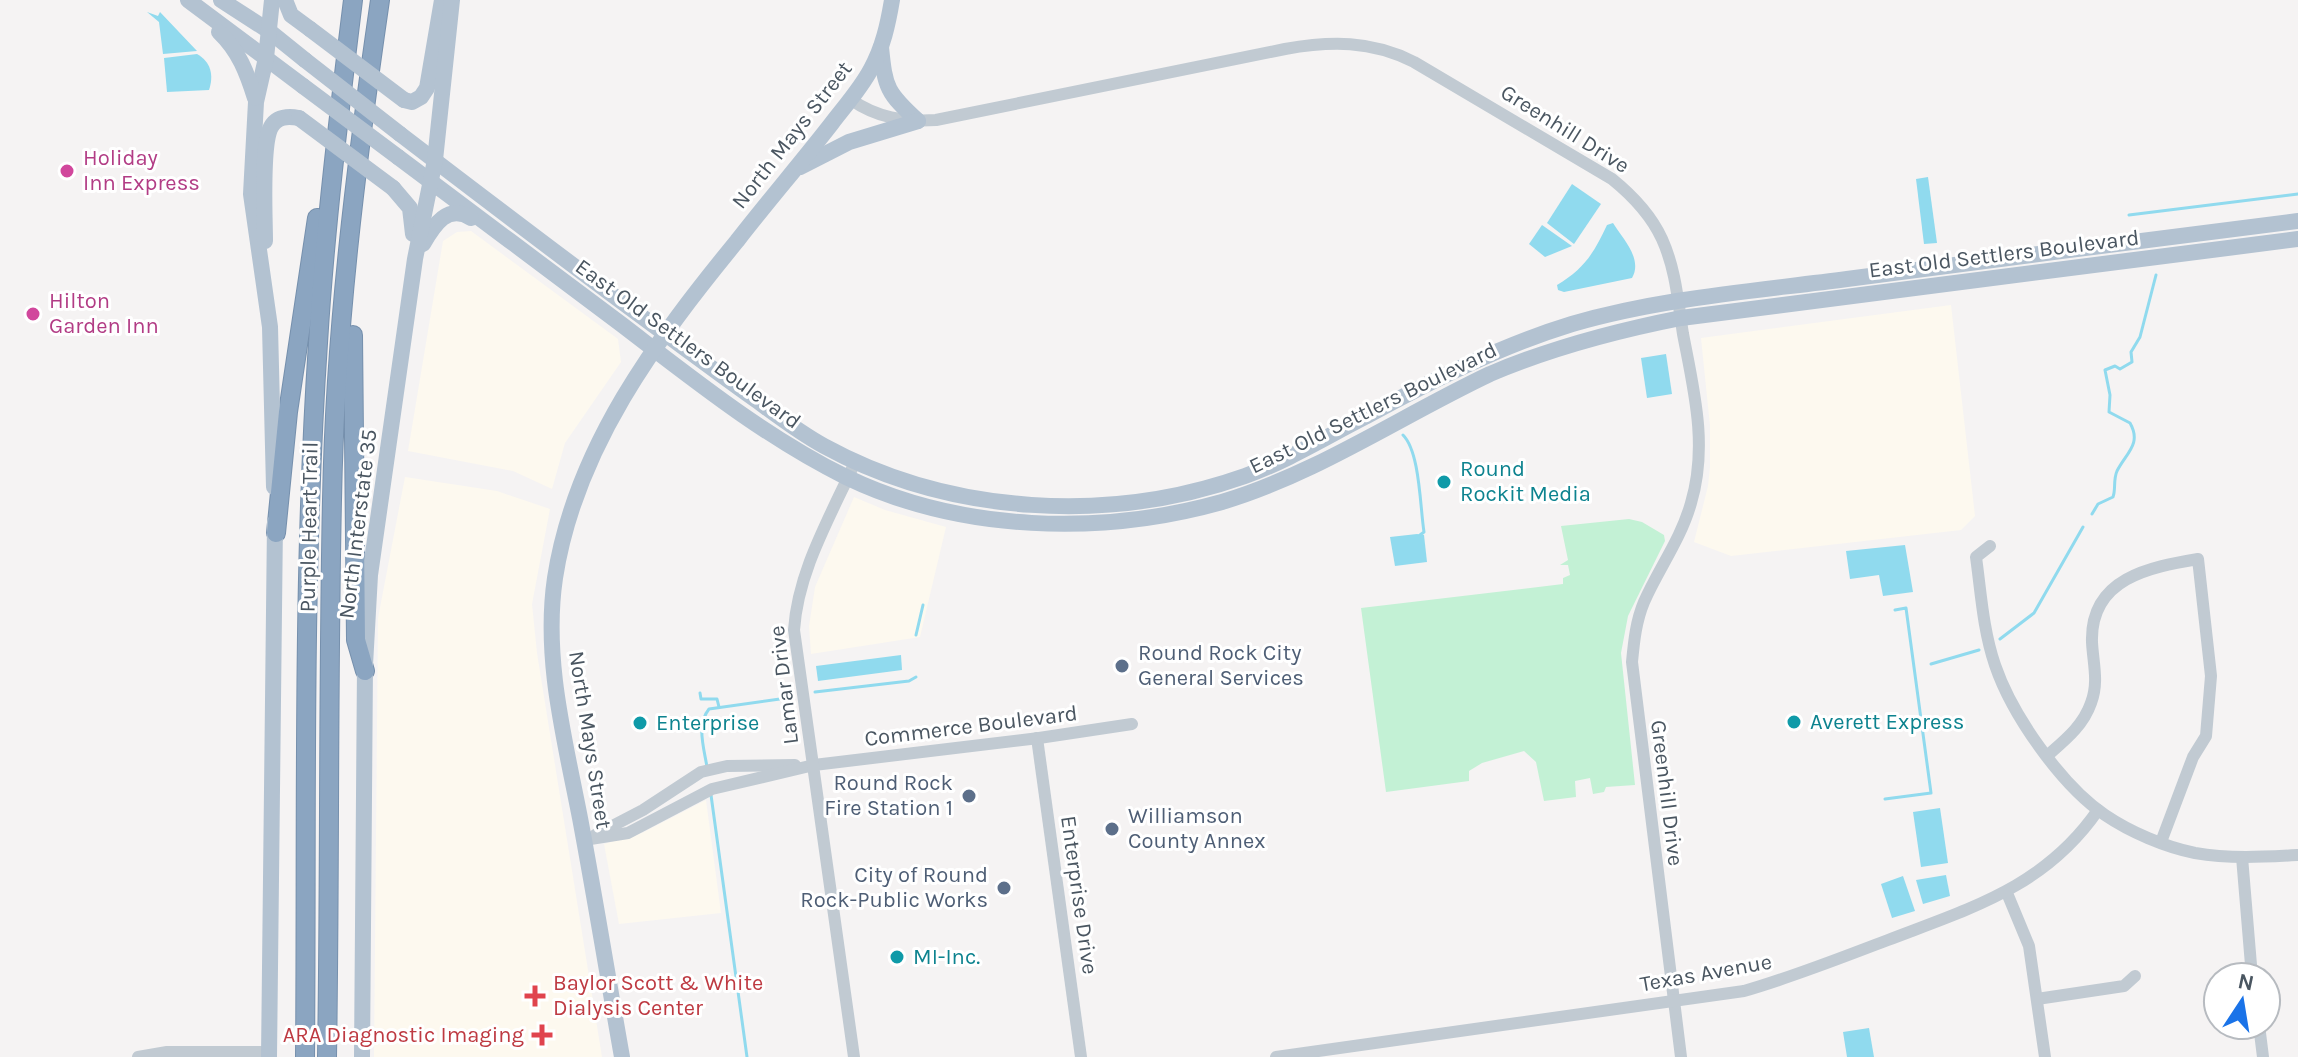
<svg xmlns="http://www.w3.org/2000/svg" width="2298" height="1057" viewBox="0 0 2298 1057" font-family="Karla,sans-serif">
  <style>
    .commercial { fill: #fdf9ef }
    .green { fill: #c3f1d5 }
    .water { fill: #90daee }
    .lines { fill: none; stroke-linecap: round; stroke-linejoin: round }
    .stream { stroke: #90daee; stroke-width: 3 }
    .highway-casing { stroke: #7690ad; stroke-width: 20 }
    .minor { stroke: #c1cad2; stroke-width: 12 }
    .major { stroke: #b3c2d1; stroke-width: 16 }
    .highway { stroke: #8ba5c1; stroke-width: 18 }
    .major-bridge { stroke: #b3c2d1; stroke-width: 16 }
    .hotel-dot { fill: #d1479c; stroke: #fff; stroke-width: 3 }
    .culture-dot { fill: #0f9aa8; stroke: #fff; stroke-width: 3 }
    .service-dot { fill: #5c6f8a; stroke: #fff; stroke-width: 3 }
    .health-dot { fill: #e0444e; stroke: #fff; stroke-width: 3 }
    .labels { text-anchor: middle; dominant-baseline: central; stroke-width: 6; stroke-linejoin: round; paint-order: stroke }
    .street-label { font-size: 22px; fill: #4a5661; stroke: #fff }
    .hotel-label { font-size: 22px; fill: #b23c85; stroke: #fff; text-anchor: start }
    .culture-label { font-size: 22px; fill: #0d838f; stroke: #fff; text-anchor: start }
    .service-label { font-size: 22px; fill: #4e5e75; stroke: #fff; text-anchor: start }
    .health-label { font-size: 22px; fill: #be3a42; stroke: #fff; text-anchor: start }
  </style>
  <rect width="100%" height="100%" fill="#f5f3f3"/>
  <!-- commercial -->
  <g class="commercial">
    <polygon points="471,231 618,339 621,362 565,443 552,489 513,471 408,451 443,241 457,232"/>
    <polygon points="1951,305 1975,516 1961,530 1731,556 1694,542 1708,486 1710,467 1710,426 1701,338"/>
    <polygon points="405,477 497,491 550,509 532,604 537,653 602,1057 374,1057 378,618"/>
    <polygon points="854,497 885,510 946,527 920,637 811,654 809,626 815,587"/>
    <polygon points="706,800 721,913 619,924 604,844 642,833"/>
  </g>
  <!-- green -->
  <polygon class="green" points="1629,519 1642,522 1664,535 1665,541 1628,616 1621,653 1635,785 1606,787 1604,792 1593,794 1590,778 1575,781 1576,797 1544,801 1536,762 1524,751 1482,763 1469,771 1469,781 1386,792 1361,608 1563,584 1563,578 1570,575 1568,565 1560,565 1568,560 1561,526"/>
  <!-- water -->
  <g class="water">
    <polygon points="147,12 158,16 160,12 197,51 163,54 159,22"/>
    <path d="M 197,54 C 211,62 214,75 209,90 L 167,92 L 164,58 Z"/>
    <polygon points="1928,177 1937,243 1924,244 1916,179"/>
    <polygon points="1572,184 1601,204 1574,244 1547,223"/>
    <path d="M 1613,223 C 1623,239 1643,259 1632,278 L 1564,292 L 1558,290 L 1557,285 C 1584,269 1594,253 1607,225 Z"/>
    <polygon points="1542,225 1572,246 1545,257 1529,244"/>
    <polygon points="1666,354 1672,394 1647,398 1641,358"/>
    <polygon points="1417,534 1424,535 1427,562 1395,566 1390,537"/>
    <polygon points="1905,545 1913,592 1883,596 1879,575 1850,579 1846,551"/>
    <polygon points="901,655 902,670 818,681 816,666"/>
    <polygon points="1940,808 1948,863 1921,867 1913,812"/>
    <polygon points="1946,875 1950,896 1923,904 1916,880"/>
    <polygon points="1903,876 1915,911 1892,918 1881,884"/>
    <polygon points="1869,1028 1874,1057 1847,1057 1843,1032"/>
  </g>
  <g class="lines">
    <!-- stream -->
    <g class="stream">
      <polyline points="2129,215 2298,194"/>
      <path d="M 1403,435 C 1420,452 1420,507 1424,532 L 1420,535"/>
      <path d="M 2092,514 L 2098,504 L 2113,497 C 2116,489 2113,480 2117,471 C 2126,453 2142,444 2130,423 L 2109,412 L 2110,395 L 2105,370 L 2115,366 L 2120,369 L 2132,362 L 2131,352 L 2140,337 L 2156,275"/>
      <polyline points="916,635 923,605"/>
      <polyline points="2000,639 2034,613 2083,527"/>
      <polyline points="1931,664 1979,650"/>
      <polyline points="815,692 909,681 916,677"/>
      <polyline points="700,693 701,699 717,699 719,707"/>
      <path d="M 707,767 C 704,748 696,725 709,709 L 787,698"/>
      <polyline points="711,795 747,1057"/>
      <polyline points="1885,799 1931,793 1906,608 1895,610"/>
    </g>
    <!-- highway casing -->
    <g class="highway-casing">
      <g id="highway">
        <polyline points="353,335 356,640 365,671"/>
        <polyline points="276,533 288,412 317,218"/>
        <path d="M 305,1057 C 307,819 302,580 318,343 C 325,228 339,114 353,0"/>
        <path d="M 327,1057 C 330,871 328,686 332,500 C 335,333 356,165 380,0"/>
      </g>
    </g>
    <!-- minor -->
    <g class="minor">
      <path d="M 850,99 C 877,118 904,122 936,120 L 1285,49 C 1330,41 1371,40 1414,62 L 1612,179 C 1633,196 1651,215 1662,239 C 1676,270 1678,302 1683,334 C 1694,391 1708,446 1691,503 C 1681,539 1659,568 1644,602 C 1636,621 1634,641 1632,662 L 1681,1057"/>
      <path d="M 1990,546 L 1976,557 C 1981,593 1983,630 1995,665 C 2012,715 2061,785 2105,815 C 2130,832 2165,847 2195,853 C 2229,859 2263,857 2298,855"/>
      <polyline points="1037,738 1081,1057"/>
      <path d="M 2048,755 C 2065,740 2083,726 2091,703 C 2099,682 2093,663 2092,642 C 2090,578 2150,567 2198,559 L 2211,676 L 2206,736 L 2193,757 L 2161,842"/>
      <polyline points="595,835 643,810 701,772 727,766 795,765"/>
      <polyline points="584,840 628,833 712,789 814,765 1039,738 1132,724"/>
      <polyline points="2242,857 2252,977"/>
      <polyline points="2007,893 2029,946 2045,1057"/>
      <polyline points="2037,999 2124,986 2135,976"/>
      <polyline points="2259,1025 2263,1057"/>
      <polyline points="138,1057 167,1052 269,1052"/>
      <path d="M 854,1057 L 794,630 C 798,570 831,516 855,462"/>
      <path d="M 1276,1057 L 1744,991 C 1793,977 1840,958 1888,940 C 1971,908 2045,887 2098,810"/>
    </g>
    <!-- major -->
    <g class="major">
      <polyline points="188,0 303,86"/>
      <polyline points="221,0 269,31 305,60"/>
      <polyline points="272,0 266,58 256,102 251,194 270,327 274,487"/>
      <polyline points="285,0 291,15 310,29"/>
      <path d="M 219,32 C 239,51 247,73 255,98"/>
      <path d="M 881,47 C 885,88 887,93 918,121"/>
      <polyline points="404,100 412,102 421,97 427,88 442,0"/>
      <path d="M 400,134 C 485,199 570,264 656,327 C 689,351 722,376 756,400 C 778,416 800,433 824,446 C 950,515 1110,524 1245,476 C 1287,461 1326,437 1365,417 C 1431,381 1500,346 1572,324 C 1661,298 1756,291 1847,279 C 1997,259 2148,240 2298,221"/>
      <path d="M 398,157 C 472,213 547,268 621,324 C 693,379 765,437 846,477 C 960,532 1101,536 1222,502 C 1316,474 1401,416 1490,374 C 1551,348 1615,331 1681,318 L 2298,239"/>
      <polyline points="800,167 849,142 918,121"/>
      <polyline points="393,188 410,208 413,234"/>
      <path d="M 265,241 C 265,217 261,145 271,127 C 277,116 288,116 299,118"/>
      <path d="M 423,244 C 434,225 448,203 471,218"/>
      <polyline points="269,1057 275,522"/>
      <polyline points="362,1057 365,665 370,575 415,259 435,160 452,0"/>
      <path d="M 622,1057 C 608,978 595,898 580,818 C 565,740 543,659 555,578 C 575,448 656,340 737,241 C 768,201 801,163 832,123 C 845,106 861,88 871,69 C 883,47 888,24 892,0"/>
    </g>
    <!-- highway -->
    <use href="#highway" class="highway"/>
    <!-- major-bridge -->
    <g class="major-bridge">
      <polyline points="310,29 404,100"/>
      <polyline points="305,60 400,134"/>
      <polyline points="303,86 398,157"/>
      <polyline points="299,118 393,188"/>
    </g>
  </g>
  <!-- markers -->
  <g class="hotel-dot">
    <circle cx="67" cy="171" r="8"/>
    <circle cx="33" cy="314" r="8"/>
  </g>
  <g class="culture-dot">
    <circle cx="1444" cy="482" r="8"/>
    <circle cx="1794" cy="722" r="8"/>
    <circle cx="640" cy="723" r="8"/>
    <circle cx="897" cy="957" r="8"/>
  </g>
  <g class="service-dot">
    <circle cx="1122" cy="666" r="8"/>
    <circle cx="969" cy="796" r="8"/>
    <circle cx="1112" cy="829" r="8"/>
    <circle cx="1004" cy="888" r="8"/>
  </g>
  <g class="health-dot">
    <path d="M531 984h8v8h8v8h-8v8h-8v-8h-8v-8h8z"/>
    <path d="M538 1023h8v8h8v8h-8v8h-8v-8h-8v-8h8z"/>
  </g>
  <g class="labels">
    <!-- street labels -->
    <g class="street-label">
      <text transform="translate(1565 129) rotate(32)">Greenhill Drive</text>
      <text transform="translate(792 135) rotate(-52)">North Mays Street</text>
      <text transform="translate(2004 254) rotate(-7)">East Old Settlers Boulevard</text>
      <text transform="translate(688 344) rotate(36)">East Old Settlers Boulevard</text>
      <text transform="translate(1373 408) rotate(-26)">East Old Settlers Boulevard</text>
      <text transform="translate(358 524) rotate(-83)">North Interstate 35</text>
      <text transform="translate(309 527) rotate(-89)">Purple Heart Trail</text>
      <text transform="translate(784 685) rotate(-97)">Lamar Drive</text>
      <text transform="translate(971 726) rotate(-7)">Commerce Boulevard</text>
      <text transform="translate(590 740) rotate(81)">North Mays Street</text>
      <text transform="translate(1667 793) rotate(83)">Greenhill Drive</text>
      <text transform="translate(1079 895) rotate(82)">Enterprise Drive</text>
      <text transform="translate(1706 973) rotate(-10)">Texas Avenue</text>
    </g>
    <!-- hotel labels -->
    <g class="hotel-label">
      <text x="83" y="158">Holiday<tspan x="83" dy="25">Inn Express</tspan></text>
      <text x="49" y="301">Hilton<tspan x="49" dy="25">Garden Inn</tspan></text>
    </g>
    <!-- culture labels -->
    <g class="culture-label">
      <text x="1460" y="469">Round<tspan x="1460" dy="25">Rockit Media</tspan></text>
      <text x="1810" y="722">Averett Express</text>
      <text x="656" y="723">Enterprise</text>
      <text x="913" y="957">MI-Inc.</text>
    </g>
    <!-- service labels -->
    <g class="service-label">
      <text x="1138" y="653">Round Rock City<tspan x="1138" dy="25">General Services</tspan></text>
      <text x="953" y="783" text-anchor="end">Round Rock<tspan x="953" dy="25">Fire Station 1</tspan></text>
      <text x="1128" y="816">Williamson<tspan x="1128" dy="25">County Annex</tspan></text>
      <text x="988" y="875" text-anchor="end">City of Round<tspan x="988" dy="25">Rock-Public Works</tspan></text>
    </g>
    <!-- health labels -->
    <g class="health-label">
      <text x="553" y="983">Baylor Scott &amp; White<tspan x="553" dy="25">Dialysis Center</tspan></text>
      <text x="524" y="1035" text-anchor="end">ARA Diagnostic Imaging</text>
    </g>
  </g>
  <!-- north arrow -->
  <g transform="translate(2242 1001) rotate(12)"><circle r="38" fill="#ffffff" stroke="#b7bbc0" stroke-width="2"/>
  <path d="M0-6L14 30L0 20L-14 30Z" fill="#1a73e8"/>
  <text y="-12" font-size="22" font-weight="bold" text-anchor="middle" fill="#4a5661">N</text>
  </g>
</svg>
